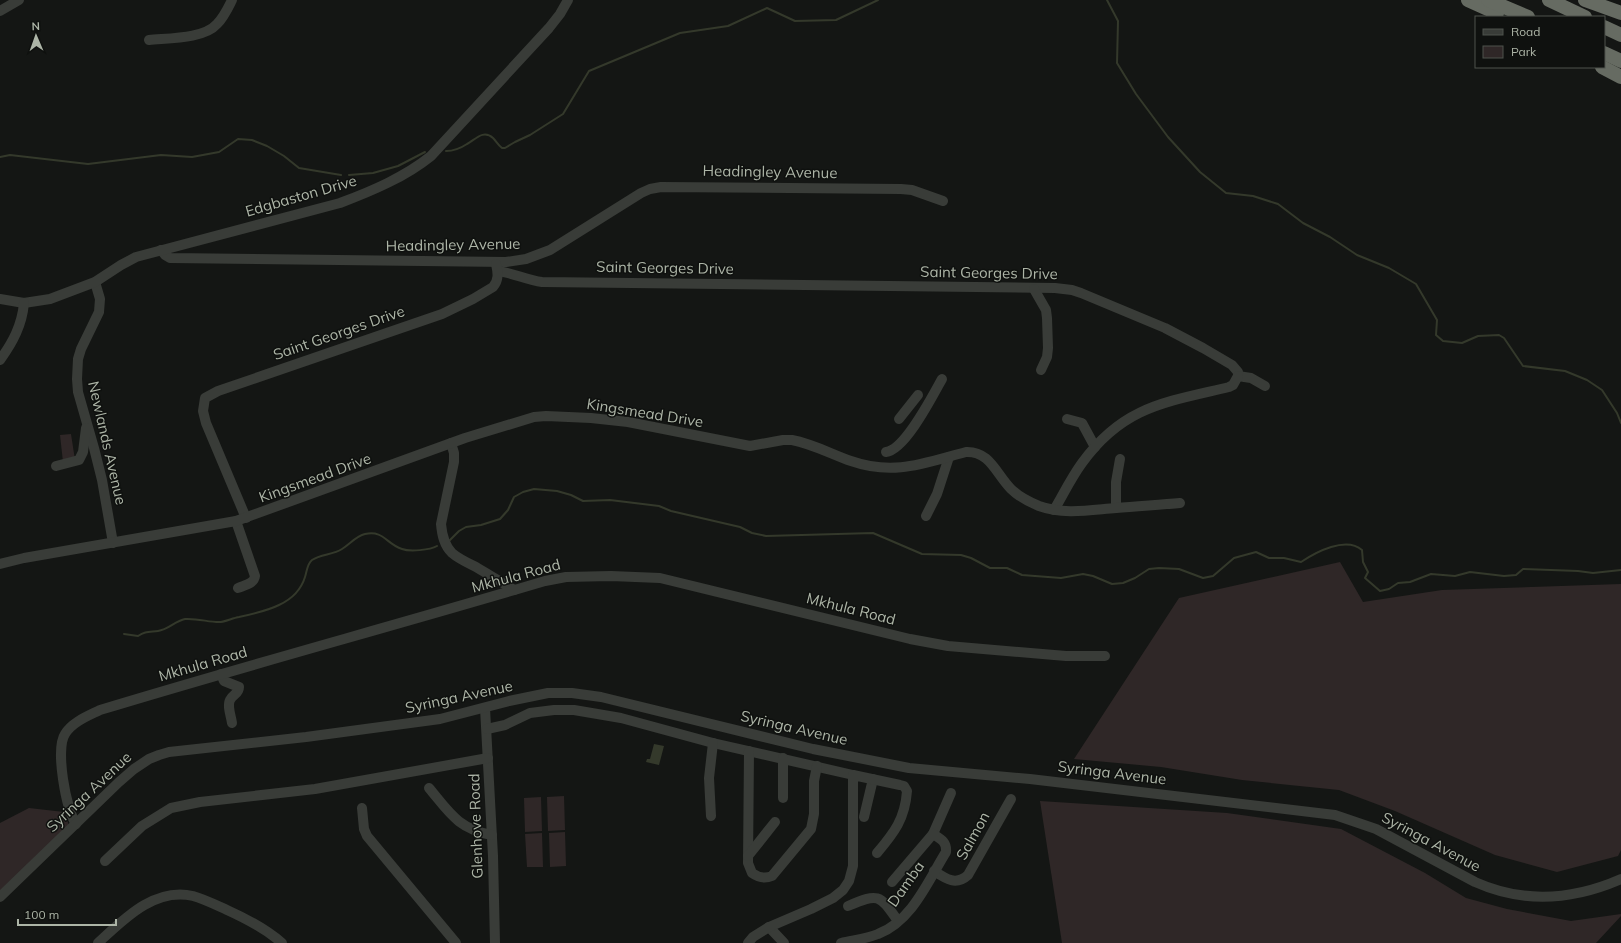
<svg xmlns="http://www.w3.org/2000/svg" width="1621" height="943" font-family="Mulish,sans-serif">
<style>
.green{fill:#2f2727}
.water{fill:#34392b}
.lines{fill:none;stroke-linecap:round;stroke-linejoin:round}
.stream{stroke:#34392b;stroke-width:2}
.minor{stroke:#393c38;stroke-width:10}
.highway{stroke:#666b62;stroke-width:14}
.labels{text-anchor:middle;stroke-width:3;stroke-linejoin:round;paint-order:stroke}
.street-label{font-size:15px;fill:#adb5a7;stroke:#0f110f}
</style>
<rect width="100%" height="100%" fill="#141614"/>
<g class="green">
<path d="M71,434L75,460L63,462L60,435Z"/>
<path d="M1340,562L1363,602L1442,590L1621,584V850L1618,856L1557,872L1495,855L1395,811L1339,790L1242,780L1161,767L1074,759L1179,598Z"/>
<path d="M564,796L565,830L548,831L547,797Z"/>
<path d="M541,797L542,831L525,832L524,798Z"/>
<path d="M1040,801L1227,813L1341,829L1425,873L1466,898L1507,909L1571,921L1621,914V916L1596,943H1062Z"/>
<path d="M29,808L64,812L70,828L0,896V823Z"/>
<path d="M565,832L566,866L550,867L549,833Z"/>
<path d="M542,833L543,867H527L525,834Z"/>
</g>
<path class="water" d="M654,744L664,746L659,765L646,762L647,759H650Z"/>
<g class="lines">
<g class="stream">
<path d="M1107,0L1118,21L1117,63L1136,94L1168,137L1200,172L1226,193L1253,196L1278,204L1303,223L1330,237L1357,255L1389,268L1416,284L1437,320L1436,335L1443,341L1462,343L1478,336L1499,335L1504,338L1523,366L1565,371L1587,380L1602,390L1617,413L1621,423"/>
<path d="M446,151C453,151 461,148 467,144C475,140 483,129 493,138C496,141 498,145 502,148H505L515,142L530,135L563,114L589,71L680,33L728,26L767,8L795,21L836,20L878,0"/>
<path d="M0,157L10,155L88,164L161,155L192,157L219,152L238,139L252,140L267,146L284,156L299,168L341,175"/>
<path d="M349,175L373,173L398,166L425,152"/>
<path d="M450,540L459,531L466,527L481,525L500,519L508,510L514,497L523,492L534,489L557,491L571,495L583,501L610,500L659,506L671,511L740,527L752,533L766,536L873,533L922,554L961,555L971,558L990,568H1007L1022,575L1061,578L1083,574L1093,576L1112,584L1123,583L1135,578L1149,569L1159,568L1179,569L1203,578L1213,576L1234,558L1256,552L1269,558H1284L1301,562C1316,552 1346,536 1362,550L1363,562L1368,572L1365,578L1380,591L1389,589L1398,583L1410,582L1431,574L1455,576L1470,572L1504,576L1516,575L1523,569L1578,571L1593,573L1621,570"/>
<path d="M124,634L138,636C145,631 149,632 158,631C168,630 175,621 185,619C198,618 211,623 221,622C227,621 233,618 239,617C253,614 267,611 279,605C292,599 301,590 305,577C307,571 307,564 312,560C321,554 333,555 342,549C350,544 356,536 365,534C384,530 386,544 402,549C410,552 430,550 437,546"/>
</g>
<g class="minor">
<path d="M0,11L19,0"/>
<path d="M149,40C168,38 204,39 217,24C224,17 228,8 232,0"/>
<path d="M161,250L165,255L170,258L506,262L526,259L550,250L641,193L650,189L661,187L901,189L912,190L943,201"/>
<path d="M498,271C513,273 527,280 542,282L1055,288L1072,290L1081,293L1165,328L1203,348L1232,365L1238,372V376"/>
<path d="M95,282L100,299L99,312L81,349L78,359L77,379L78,392L94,448L102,480L113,543"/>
<path d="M1034,289L1046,310L1047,318L1048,348L1047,357L1041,370"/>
<path d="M0,299L24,303L50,299L95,282L121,265L136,257L340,203C372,191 405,177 431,156L549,28L560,14L568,0"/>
<path d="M0,360C13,342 22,325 24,303"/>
<path d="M1238,376L1251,378L1265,386"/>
<path d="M899,419L918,395"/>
<path d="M1067,419L1082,423L1095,447"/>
<path d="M451,443L454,453V462L441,524C442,535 444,545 452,553C459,559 468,563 476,567C489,575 502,582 514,590"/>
<path d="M886,452C905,450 932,397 942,379"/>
<path d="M56,466L79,460L83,452L86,428"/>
<path d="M1116,508V482L1120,459"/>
<path d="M1054,510C1063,495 1071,478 1082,463C1123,406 1166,402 1229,387L1233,385L1238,376"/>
<path d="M926,516L937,494L949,457"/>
<path d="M246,518L206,423L203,411L205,398L218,391L442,314L473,299L493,287C499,280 498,273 496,264"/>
<path d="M236,521L255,576C254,584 245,585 238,588"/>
<path d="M0,564L24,558L236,521L465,438L534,417L546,416L591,418L628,422L750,446L783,440H792C813,444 831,454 851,461C894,476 924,463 966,452C990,451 996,474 1011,489C1019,497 1029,502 1039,506C1064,515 1090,510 1116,508C1137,506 1158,505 1180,503"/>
<path d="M221,674L224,681L239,687C239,694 233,694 230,700C227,706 231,716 232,723"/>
<path d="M485,708L493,856L495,943"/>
<path d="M487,729L505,725L530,713L554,710H574L621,718L713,743L853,775"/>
<path d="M749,751L748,863L752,873C759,878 765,879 772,876L811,829L814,814V781L817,766"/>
<path d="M783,758V798"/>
<path d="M429,788C449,812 458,829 492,835"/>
<path d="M362,808L364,829L367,836L456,943"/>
<path d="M711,816L709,778L713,743"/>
<path d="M864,817L873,779"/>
<path d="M76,824C66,809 55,749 65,734C72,722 88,716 100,710C248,665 397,625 545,581L566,577L611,576L660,578L910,639L948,646L1066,656H1105"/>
<path d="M933,834L951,793"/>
<path d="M748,856L775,822"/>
<path d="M105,861L142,826L171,808L200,802L315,789L488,758"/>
<path d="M934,871C946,879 956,886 968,875L1011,799"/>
<path d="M0,897L119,782L134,769L149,759L159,755L169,752L306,737L440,719L509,701L548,693H572L601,697L813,749L909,768L1030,779L1335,815L1376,829L1475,882C1524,904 1573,900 1621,879"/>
<path d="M848,906C879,893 879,894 898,921"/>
<path d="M769,927L784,943"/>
<path d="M98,943C123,920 154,887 193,896C204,899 216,905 227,910C247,919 266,929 282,943"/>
<path d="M748,943L753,937L769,927L811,909L833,898L843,890L849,881L853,866V775L900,785L904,786L907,791C905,819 894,833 877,853"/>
<path d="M841,943C853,940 866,939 878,934C912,921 928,881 946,852C947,842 941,839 933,834L892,882"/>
</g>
<g class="highway">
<path d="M1468,0L1497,13"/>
<path d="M1488,0L1528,17"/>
<path d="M1549,0L1585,17"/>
<path d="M1585,0L1621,13"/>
<path d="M1604,27L1621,35"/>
<path d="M1604,53L1621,61"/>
<path d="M1602,67L1621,77"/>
</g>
</g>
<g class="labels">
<g class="street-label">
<text transform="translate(770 172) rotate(1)" y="5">Headingley Avenue</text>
<text transform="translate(301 196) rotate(-16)" y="5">Edgbaston Drive</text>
<text transform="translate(453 245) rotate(-1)" y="5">Headingley Avenue</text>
<text transform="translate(665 268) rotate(1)" y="5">Saint Georges Drive</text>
<text transform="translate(989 273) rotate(1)" y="5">Saint Georges Drive</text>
<text transform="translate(339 333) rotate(-19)" y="5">Saint Georges Drive</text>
<text transform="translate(645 413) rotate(9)" y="5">Kingsmead Drive</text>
<text transform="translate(107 443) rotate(77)" y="5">Newlands Avenue</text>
<text transform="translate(315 478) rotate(-20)" y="5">Kingsmead Drive</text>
<text transform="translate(516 576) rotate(-15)" y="5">Mkhula Road</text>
<text transform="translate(851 609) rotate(14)" y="5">Mkhula Road</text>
<text transform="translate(203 664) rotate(-16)" y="5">Mkhula Road</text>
<text transform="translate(459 697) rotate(-12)" y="5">Syringa Avenue</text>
<text transform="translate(794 728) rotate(13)" y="5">Syringa Avenue</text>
<text transform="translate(1112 773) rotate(7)" y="5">Syringa Avenue</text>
<text transform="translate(89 792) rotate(-43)" y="5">Syringa Avenue</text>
<text transform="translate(476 826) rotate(-92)" y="5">Glenhove Road</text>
<text transform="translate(973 836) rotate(-61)" y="5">Salmon</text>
<text transform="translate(1431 842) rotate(28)" y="5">Syringa Avenue</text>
<text transform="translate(906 884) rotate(-55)" y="5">Damba</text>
</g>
</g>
<rect x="1475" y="16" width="130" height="52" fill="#0f110f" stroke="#4e534c"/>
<rect x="1483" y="29" width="20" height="6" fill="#393c38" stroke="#4e534c"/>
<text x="1511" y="36" font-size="12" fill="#adb5a7">Road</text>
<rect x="1483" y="46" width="20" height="12" fill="#2f2727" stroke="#4e534c"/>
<text x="1511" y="56" font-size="12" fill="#adb5a7">Park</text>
<g transform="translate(36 36) rotate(358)" stroke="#0f110f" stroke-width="3" paint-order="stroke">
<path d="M0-3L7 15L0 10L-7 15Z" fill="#adb5a7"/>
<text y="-6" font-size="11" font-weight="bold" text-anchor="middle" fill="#adb5a7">N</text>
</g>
<path d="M18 919v6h98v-6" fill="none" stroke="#adb5a7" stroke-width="2"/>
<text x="24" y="919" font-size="12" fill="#adb5a7" stroke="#0f110f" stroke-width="3" paint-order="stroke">100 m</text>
</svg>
